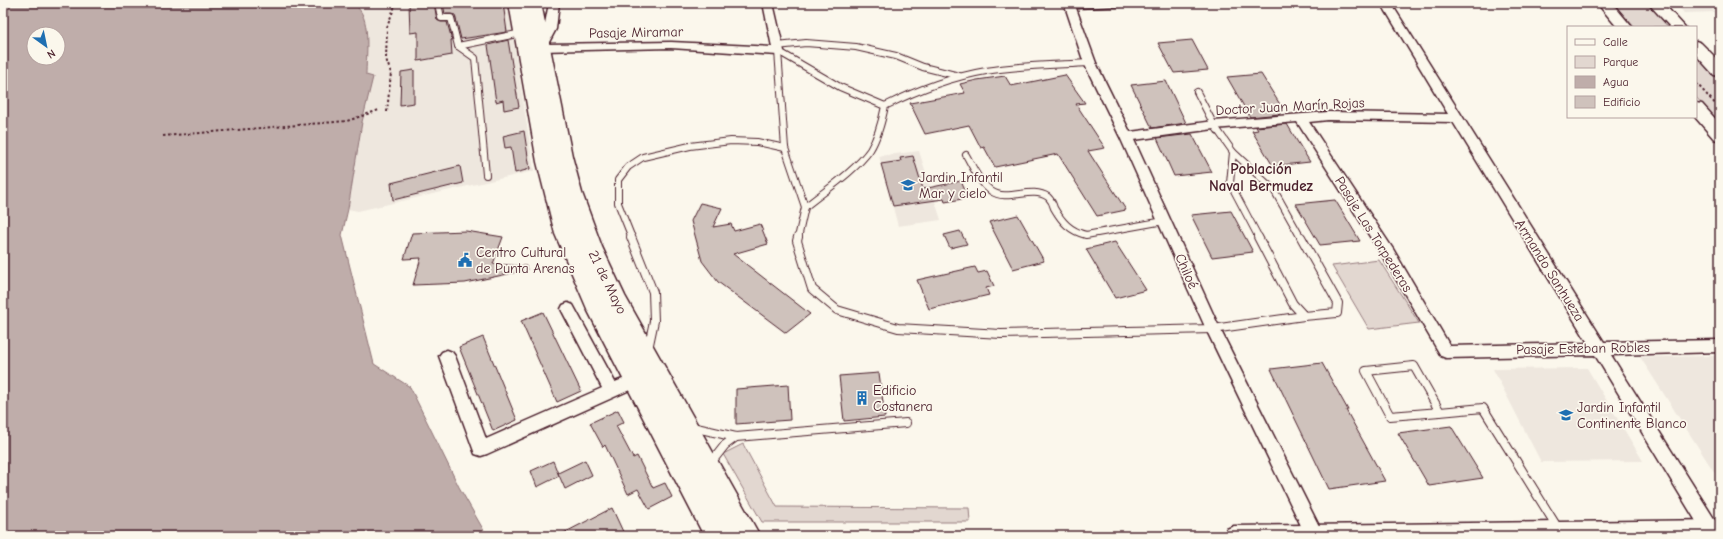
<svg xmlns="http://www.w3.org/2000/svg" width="1723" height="539" font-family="'Comic Neue',sans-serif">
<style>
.built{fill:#eee7de}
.green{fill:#e2d7d0;stroke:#967b7e}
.water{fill:#bfadaa;stroke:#907477;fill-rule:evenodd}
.building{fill:#cfc2bc;stroke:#4a1f2b}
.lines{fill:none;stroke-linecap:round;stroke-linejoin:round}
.service-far1-casing{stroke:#4a1f2b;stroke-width:8}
.service-casing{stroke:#4a1f2b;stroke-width:10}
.minor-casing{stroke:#4a1f2b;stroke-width:3}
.tertiary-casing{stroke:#4a1f2b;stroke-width:3}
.secondary-casing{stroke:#4a1f2b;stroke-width:3}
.primary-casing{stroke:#4a1f2b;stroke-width:3}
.path{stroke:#4a1f2b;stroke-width:2;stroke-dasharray:2.5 2.5;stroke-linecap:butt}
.service-far1{stroke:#fbf7ec;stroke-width:6}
.service{stroke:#fbf7ec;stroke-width:8}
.minor{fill:#fbf7ec;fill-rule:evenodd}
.tertiary{fill:#fbf7ec;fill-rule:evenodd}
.secondary{fill:#fbf7ec;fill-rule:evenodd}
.primary{fill:#fbf7ec;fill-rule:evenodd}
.labels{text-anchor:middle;stroke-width:3.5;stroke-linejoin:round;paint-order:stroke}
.street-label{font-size:14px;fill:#4a1f2b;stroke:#fbf7ec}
.poi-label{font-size:14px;fill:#4a1f2b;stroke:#fbf7ec;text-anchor:start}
.neighbourhood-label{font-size:15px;font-weight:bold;fill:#4a1f2b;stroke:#fbf7ec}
</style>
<rect width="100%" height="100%" fill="#fbf7ec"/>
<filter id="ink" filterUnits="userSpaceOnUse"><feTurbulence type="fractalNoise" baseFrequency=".025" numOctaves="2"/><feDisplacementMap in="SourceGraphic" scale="8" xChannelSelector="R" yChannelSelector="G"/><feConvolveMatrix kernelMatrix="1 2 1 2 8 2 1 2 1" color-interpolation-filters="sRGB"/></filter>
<g filter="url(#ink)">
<g class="built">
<path d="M358,3H508L534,171L358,211L348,209L362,122L373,77L366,75V27L358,8Z"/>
<path d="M1675,3H1706L1715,12L1684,13Z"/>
<path d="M919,151L941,220L898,226L879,156Z"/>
<path d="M1720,356V481L1640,357Z"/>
<path d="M1587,368L1643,461L1541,462L1493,369Z"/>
</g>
<g class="green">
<path d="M1613,3H1649L1672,27H1634Z"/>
<path d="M1696,51L1720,76V125L1696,97Z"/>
<path d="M1379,260L1419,323L1369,329L1332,266Z"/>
<path d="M743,444L777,507L969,508L970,522H762L723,454Z"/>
</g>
<path class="water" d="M3,3H358V8C371,21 366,57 366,75L373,77L362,122L348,209L342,235L374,364L410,387L459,487L487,536H3ZM34,34H58V58H34Z"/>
<g class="building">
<path d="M409,3H434L437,20L441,22H447L452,40H451L452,55L418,61V32L410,33Z"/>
<path d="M443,3H503L507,32L461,39L455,15L451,14H445Z"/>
<path d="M508,40L519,107L504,110L503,100L496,102L488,45Z"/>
<path d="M1192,40L1208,70L1174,73L1158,43Z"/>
<path d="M414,70V103L400,105L401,72Z"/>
<path d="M1261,74L1281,106H1275L1280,114L1250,117L1227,77Z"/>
<path d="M1065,75L1085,103L1076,104L1105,148L1088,151L1126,210L1097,216L1058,154L995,167L984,147L981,148L969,125L925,134L910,103L965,93L960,84L977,80L1005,76L1011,86Z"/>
<path d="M1166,81L1186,123L1152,128L1131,85Z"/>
<path d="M1287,124L1297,141L1310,162L1273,166L1252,131L1258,130L1256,127Z"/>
<path d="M524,131L530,169L515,173L511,147L505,148L503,136Z"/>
<path d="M1192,134L1212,172L1174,176L1157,138Z"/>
<path d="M913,156L923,189L961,181L968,198L945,202L944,199L893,206L881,164L901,161L900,158Z"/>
<path d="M460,166L463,183L393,200L391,183Z"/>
<path d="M1335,200L1345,216L1360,241L1320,245L1296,204Z"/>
<path d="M700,203L722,208L713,227L731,224L734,231L760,224L768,244L733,254L810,314L786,333L718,282L702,261L691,221Z"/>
<path d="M1231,211L1253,252L1212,257L1191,215Z"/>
<path d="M1018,215L1044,261L1013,269L989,222Z"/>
<path d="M466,231L503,237L493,264L526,266L527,270L465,283L413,285L421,258L404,259L412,233Z"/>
<path d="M960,231L967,244L950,248L944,235Z"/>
<path d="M1115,242L1146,290L1115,298L1086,249Z"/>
<path d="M975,267L978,273L987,271L994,286L986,288L989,295L929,309L917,280Z"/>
<path d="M543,312L581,391L557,402L521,321Z"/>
<path d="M483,337L517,420L493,431L459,347Z"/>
<path d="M1322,363L1348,410H1346L1385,481L1329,489L1271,369Z"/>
<path d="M879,373L885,417L844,421L839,376Z"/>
<path d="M788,385L790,420L736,424V389Z"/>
<path d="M618,410L624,422L616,426L633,458L637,456L653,488L665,483L672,497L649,509L638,489L628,494L605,445L603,447L590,423Z"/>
<path d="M1451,426L1483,478L1429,486L1398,433Z"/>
<path d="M585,460L592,475L565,489L558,473Z"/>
<path d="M553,461L559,476L537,487L531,471Z"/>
<path d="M612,508L625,536H558Z"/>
</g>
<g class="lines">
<defs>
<g id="service-far1">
<path d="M438,3L441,18H451L458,46L475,58L486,175"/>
<path d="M458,46L522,33"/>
<path d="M777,46L806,43L856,47L896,56L923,67L959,76"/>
<path d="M778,51L785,148L805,207L798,238"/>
<path d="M778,51L840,87L885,106"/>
<path d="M1197,92L1214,125L1233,152"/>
<path d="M966,155C973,167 979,182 991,191C1008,203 1031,185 1048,197C1051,200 1053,204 1054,208C1062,222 1070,231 1086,235L1164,221"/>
<path d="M805,207C826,190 855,171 870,150C878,137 882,121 885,106C917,90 951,77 986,71C1020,65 1055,65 1090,63"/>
<path d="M632,238L618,203V180L628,167L643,157L690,146L731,141L757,142L785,148"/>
<path d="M1259,238L1230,183L1233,152L1274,190L1301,238"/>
</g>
<g id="service">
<path d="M631,237L653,292L654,321L648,349"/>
<path d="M798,237L797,241L812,289L837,310L898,328L1001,334L1213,329L1304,316"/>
<path d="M1258,237L1293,304L1304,316L1337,313L1338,303L1301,237"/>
<path d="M1414,366L1440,412L1390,416L1366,371Z"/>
<path d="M1440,412L1483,408L1559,530"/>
<path d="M692,427L736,437L906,423"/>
<path d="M710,464L725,445L736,437"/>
</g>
<g id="minor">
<path d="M549,3H559L556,29L548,44L671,42L772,47L763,3H773L784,51L782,53L778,55L671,48L541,51L537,50L535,48L544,29Z"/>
<path d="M1064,3H1125L1120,6L1076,8L1096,63L1130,132L1214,121L1328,112L1448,114L1381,3H1391L1604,342L1720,340V352L1611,355L1720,528V536H1705L1595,355L1446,358L1441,356L1383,257L1297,122L1214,129L1134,140L1220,329L1324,536H1306L1206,329L1120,137L1084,63ZM1328,120L1453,122L1588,343L1450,346L1393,249L1309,122Z"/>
<path d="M568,303L573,305L615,382L636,374L641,375L644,380L641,385L487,454L481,456L475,454L439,356L442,352L447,350L452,352L455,356L486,439L602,388L561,309L563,305Z"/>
</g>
<path id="tertiary" d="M1720,520V536H1224L1227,529L1234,526Z"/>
<g id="secondary">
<path d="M1597,3H1612L1632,27H1617Z"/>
<path d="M1648,3H1663L1685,27H1670Z"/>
<path d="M1696,41L1701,43L1720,62V76L1714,75L1696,55Z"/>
<path d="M1696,103L1702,104L1720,124V141L1714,139L1695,117H1696Z"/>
</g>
<path id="primary" d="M509,3H541L572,156L582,193L602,247L625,296L760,536H704L588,311L555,234L537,162Z"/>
</defs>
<use href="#service-far1" class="service-far1-casing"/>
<use href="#service" class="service-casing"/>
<use href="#minor" class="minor-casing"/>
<use href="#tertiary" class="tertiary-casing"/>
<use href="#secondary" class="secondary-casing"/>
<use href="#primary" class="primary-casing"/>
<g class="path">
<path d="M1696,83L1720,109"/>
<path d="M387,112L391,73L386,59L387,27L396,3"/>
<path d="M163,136L347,121L379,110"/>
</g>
<use href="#service-far1" class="service-far1"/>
<use href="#service" class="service"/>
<use href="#minor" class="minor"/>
<use href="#tertiary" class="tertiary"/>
<use href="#secondary" class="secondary"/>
<use href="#primary" class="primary"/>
</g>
</g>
<defs>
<symbol id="school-bare" viewBox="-9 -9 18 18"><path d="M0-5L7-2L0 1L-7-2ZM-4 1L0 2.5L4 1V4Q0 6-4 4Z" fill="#1f6fb2" stroke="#fbf7ec" stroke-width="2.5" paint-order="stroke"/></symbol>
<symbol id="civic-bare" viewBox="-9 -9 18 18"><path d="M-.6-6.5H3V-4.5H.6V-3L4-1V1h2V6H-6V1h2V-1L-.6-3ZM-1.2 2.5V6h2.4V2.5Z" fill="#1f6fb2" stroke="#fbf7ec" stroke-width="2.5" paint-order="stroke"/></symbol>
<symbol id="building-bare" viewBox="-9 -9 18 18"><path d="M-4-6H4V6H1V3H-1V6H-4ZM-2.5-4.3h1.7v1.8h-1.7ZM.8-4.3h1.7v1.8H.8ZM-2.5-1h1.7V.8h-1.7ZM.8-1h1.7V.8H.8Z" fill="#1f6fb2" stroke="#fbf7ec" stroke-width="2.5" paint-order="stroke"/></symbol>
</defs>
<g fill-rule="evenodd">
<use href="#school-bare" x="898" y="175" width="20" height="20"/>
<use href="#civic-bare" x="455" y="250" width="20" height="20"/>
<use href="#building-bare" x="852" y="388" width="20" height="20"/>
<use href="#school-bare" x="1556" y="405" width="20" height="20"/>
</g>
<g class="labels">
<g class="street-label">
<text transform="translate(636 32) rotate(-1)" y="5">Pasaje Miramar</text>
<text transform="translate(1290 106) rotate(-3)" y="5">Doctor Juan Marín Rojas</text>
<text transform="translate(1374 234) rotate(58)" y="5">Pasaje Las Torpederas</text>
<text transform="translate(1550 270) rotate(58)" y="5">Armando Sanhueza</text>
<text transform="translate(1187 271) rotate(66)" y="5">Chiloé</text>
<text transform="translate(608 282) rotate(64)" y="5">21 de Mayo</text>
<text transform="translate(1583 348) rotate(-1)" y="5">Pasaje Esteban Robles</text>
</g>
<g class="poi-label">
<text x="919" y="182">Jardin Infantil<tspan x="919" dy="16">Mar y cielo</tspan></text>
<text x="476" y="257">Centro Cultural<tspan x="476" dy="16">de Punta Arenas</tspan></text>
<text x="873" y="395">Edificio<tspan x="873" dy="16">Costanera</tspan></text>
<text x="1577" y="412">Jardin Infantil<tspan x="1577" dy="16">Continente Blanco</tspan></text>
</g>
<g class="neighbourhood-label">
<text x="1261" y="174">Población<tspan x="1261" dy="17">Naval Bermudez</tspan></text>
</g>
</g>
<rect width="1723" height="539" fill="none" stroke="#fbf7ec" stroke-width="16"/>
<rect x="8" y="8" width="1707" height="523" fill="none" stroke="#4a1f2b" stroke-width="1.5" filter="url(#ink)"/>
<rect x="1567" y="26" width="130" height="92" fill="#fbf7ec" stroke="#b4a19f"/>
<rect x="1575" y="39" width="20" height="6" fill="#fbf7ec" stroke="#b4a19f"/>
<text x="1603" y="46" font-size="12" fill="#4a1f2b">Calle</text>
<rect x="1575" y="56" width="20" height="12" fill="#e2d7d0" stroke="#b4a19f"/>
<text x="1603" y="66" font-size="12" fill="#4a1f2b">Parque</text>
<rect x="1575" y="76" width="20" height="12" fill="#bfadaa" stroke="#b4a19f"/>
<text x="1603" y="86" font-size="12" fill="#4a1f2b">Agua</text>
<rect x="1575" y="96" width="20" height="12" fill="#cfc2bc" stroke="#b4a19f"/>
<text x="1603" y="106" font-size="12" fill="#4a1f2b">Edificio</text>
<g transform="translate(46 46) rotate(147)"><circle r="19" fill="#fbf7ec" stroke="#b4a19f"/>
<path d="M0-3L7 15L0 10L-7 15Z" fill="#1f6fb2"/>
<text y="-6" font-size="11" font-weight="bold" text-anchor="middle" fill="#4a1f2b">N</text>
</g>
</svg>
